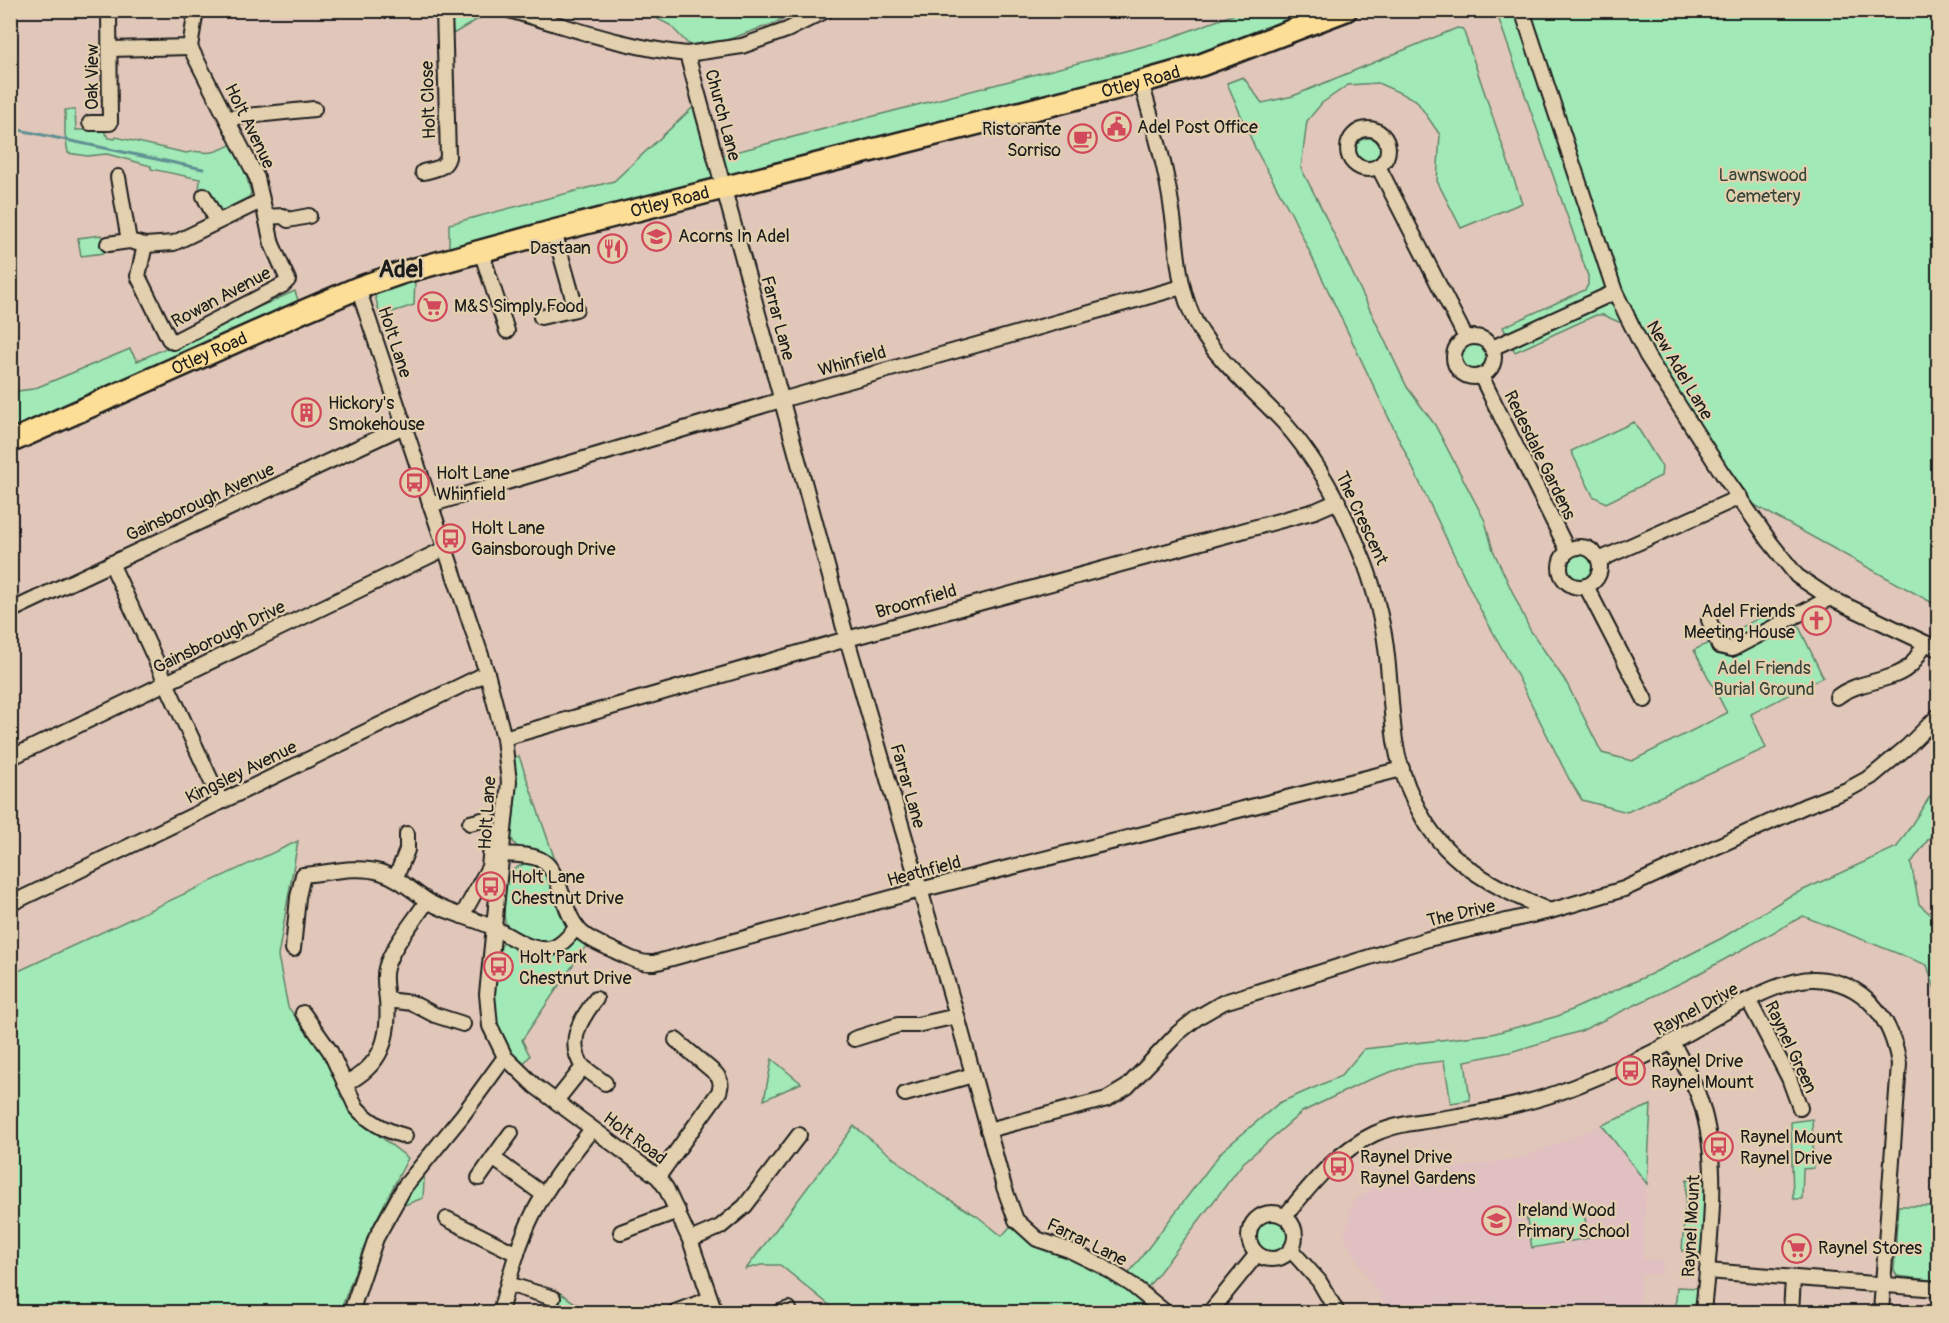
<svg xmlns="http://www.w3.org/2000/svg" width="1949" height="1323" font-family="Pangolin,sans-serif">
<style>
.built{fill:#e1c0c1}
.green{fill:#a1e9b6;stroke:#5e8269;stroke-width:1.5}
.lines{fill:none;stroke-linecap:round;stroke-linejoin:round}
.stream{stroke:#5f9093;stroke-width:3}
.minor-casing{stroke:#1c1c1c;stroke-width:18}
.highway-casing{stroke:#1c1c1c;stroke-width:26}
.minor{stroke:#e2d0ae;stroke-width:14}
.highway{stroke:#fdde96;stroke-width:21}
.labels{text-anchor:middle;stroke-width:4.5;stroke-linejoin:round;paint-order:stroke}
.street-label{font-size:18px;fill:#1c1c1c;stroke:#e2d0ae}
.poi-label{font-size:18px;fill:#1c1c1c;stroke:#e2d0ae;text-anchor:start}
.park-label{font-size:18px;fill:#37453b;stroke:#e2d0ae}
.district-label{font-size:24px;font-weight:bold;fill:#1c1c1c;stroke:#e2d0ae}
</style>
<rect width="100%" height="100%" fill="#e1c7b9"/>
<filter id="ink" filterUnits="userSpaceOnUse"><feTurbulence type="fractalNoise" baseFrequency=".0167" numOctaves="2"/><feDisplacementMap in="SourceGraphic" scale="12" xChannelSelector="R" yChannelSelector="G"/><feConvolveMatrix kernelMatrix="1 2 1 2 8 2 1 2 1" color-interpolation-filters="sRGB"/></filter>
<g filter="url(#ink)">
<path class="built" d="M1651,1105L1643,1258L1663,1260L1662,1275L1642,1274L1639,1312H1389L1344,1238L1352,1202L1381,1183L1416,1174L1524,1157Z"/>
<g class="green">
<path d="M647,10L677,11L682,13L687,10L796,11L775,23L727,40L689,45L670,25L646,13Z"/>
<path d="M486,11L490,12L453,34L451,11Z"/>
<path d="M1243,11H1346L1201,64L449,260V224L614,181L700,101L716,157L1156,43Z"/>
<path d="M1496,11H1938V606L1740,497L1633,328L1603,315H1596L1515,352L1503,327L1585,290L1588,285V276Z"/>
<path d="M1457,28L1463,29L1522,203L1461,228L1437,181L1440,135L1416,100L1378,83L1348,85L1322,103L1307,121L1301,168L1318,201L1407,387L1435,425L1485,521L1493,550L1530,630L1566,682L1602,753L1632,761L1727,713L1694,650L1788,604L1823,677L1751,714L1766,748L1627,812L1582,800L1569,779L1518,677L1479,607L1292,215L1256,150L1227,83L1243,77L1262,103L1293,96Z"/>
<path d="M65,110H75L76,130H103L109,138L115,139L116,137L186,153C199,149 202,154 212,152C219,151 226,147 232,144L244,167L251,193L249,197L212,216L199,191L200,179L151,169V166L107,154L87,156L68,153L65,134Z"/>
<circle cx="1368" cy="150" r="12"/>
<path d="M101,235L104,253L81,256L78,238Z"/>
<path d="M415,280L414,305L380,316L375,295L380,289Z"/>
<path d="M295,291L299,303L11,429L10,392L33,389L130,349L137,361Z"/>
<circle cx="1474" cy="356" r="14"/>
<path d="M1634,422L1662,467L1661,476L1606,503L1593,496L1571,451Z"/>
<circle cx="1580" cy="568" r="14"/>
<path d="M519,756L557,866L518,849L511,838C515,810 517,785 514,757Z"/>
<path d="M1938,784V826L1911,863L1919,904L1938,921V998L1927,965L1803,916L1689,979L1581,1031L1510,1052L1465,1061L1470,1100L1451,1103L1444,1061L1410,1065L1366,1081L1302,1112L1243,1163L1148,1287L1129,1273L1222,1151L1279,1103L1341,1076L1364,1049L1492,1034L1558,1016L1649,975L1722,938L1788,897L1897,847Z"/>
<path d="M298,841L278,956L288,1007L322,1051L354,1116L408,1158L369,1234L340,1312H11L10,975Z"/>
<path d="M526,863H537L546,870L567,923L564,936C559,938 552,943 547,944C536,945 511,934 506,924C502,916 505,881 510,873C514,868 520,866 526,863Z"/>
<path d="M576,938L586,946L522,1040L530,1056L522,1065C517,1059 511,1053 507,1047C488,1017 496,979 501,946L504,943H508L553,954L565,949Z"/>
<path d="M772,1059L801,1083L764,1100Z"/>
<path d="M1651,1105L1647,1184L1602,1125Z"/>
<path d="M1812,1119L1814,1168L1803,1169L1802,1199H1793L1791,1122Z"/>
<path d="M854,1126L932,1189L977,1216L1002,1236L1016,1220L1069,1250L1165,1312H838L780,1265H761L746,1269Z"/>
<path d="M425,1164L423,1198L399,1207Z"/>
<path d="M1687,1179L1707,1180L1702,1253L1682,1251Z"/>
<path d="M1582,1204L1589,1238L1532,1248L1526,1215Z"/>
<path d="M1898,1206H1932L1938,1210V1281L1897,1276L1894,1270Z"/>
<circle cx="1271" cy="1236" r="16"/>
<path d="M1677,1287L1698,1288L1696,1312H1675Z"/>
<path d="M560,1293L589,1312L559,1310Z"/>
</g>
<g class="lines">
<path class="stream" d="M10,128L203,169"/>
<defs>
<g id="minor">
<path d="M196,10L190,47L257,178L266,217L283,216L288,220L309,216"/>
<path d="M509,10C569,27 626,48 687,54L847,639L957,1016L1004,1187L1016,1220L1037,1239L1069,1250L1102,1266L1132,1285L1165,1312"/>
<path d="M1522,10L1615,292L1647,356L1722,473L1770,542L1797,576L1830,598L1938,649"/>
<path d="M110,49L190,47"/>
<path d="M687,54L742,46L787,30L827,10"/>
<path d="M1141,82C1153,124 1166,166 1172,210C1178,249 1177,287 1196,323C1218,363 1256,392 1286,425C1321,465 1344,510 1363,559C1373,583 1379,609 1384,634C1390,669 1390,705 1395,741C1399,767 1410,795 1423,818C1450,866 1502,891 1550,911"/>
<path d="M227,118L314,109"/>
<path d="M90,123H110L109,10"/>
<circle cx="1368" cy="149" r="20"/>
<path d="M1378,166L1466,338"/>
<path d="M423,172C434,169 445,169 448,157L444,10"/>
<path d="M118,177L129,241"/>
<path d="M204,196L217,221"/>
<path d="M108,244L129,241L145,245L174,243L261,201"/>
<path d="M145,245L138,276L169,339L173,342L283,285L288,280L272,244L266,217"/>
<path d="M481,251L507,331"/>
<path d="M358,288L487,673L504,738L509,782L487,994L490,1026L505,1057L535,1086L658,1177L666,1188L690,1240L715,1312"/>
<path d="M541,317L576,309L554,231"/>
<circle cx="1474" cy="357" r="20"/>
<path d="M1492,348L1615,292"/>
<path d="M1481,376L1568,551"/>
<path d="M430,505L781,400L1182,287"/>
<circle cx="1580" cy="567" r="20"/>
<path d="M1599,560L1740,497"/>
<path d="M111,563L221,802"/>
<path d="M1586,586L1645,700"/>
<path d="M10,611L404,426"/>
<path d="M1709,620L1719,646L1732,649L1830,598"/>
<path d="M1837,697C1860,679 1894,683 1912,664C1917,658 1921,650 1925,643"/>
<path d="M504,738L847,639L1315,511L1338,501"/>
<path d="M10,758L444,549"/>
<path d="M502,854C515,855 533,854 543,861C563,875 562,915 582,933C591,941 605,946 615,951C628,957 639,964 654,963L920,890L1402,769"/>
<path d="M396,877L407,850V834"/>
<path d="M10,904L487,673"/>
<path d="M462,916L489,867L492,837L489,820L486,819L470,823"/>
<path d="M293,949L298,897L303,875C328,873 356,865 380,872C400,878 413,892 431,903C450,914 474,918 494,928C511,936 528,951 548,949C560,948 569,936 577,927"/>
<path d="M387,1000L412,1003L435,1015L463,1024"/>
<path d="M1749,1001L1789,1078L1800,1108"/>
<path d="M303,1013L330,1051L356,1107C369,1122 386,1131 405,1136"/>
<path d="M854,1039L898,1025H917L957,1016"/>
<path d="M1672,1042C1682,1061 1693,1080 1700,1100C1722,1164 1709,1246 1703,1312"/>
<path d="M583,1067L605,1083"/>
<path d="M345,1084C382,1065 390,1039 387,1000C386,989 383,978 386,968C392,946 415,920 427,901"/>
<path d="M905,1094L973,1075"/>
<path d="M556,1101L583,1067C566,1042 580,1020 596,999"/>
<path d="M988,1130L1107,1099L1127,1087L1178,1033L1198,1017L1224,1002L1428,939L1550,911L1624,889L1805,806L1847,790L1871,777L1907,747L1938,716"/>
<path d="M511,1133L493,1158L544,1195"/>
<path d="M658,1177L719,1092C722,1084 721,1079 715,1073L676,1040"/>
<path d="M479,1178L493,1158"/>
<circle cx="1272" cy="1236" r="23"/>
<path d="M1285,1216C1311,1185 1336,1152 1374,1134C1400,1122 1430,1121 1458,1116C1498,1110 1539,1101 1576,1086C1603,1075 1630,1064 1655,1051C1695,1031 1774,977 1815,979C1865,981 1892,1019 1899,1064L1881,1312"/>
<path d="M447,1219L517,1254"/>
<path d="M621,1232L678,1211"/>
<path d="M690,1240L720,1227L745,1206L799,1135"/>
<path d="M1291,1250L1319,1281L1337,1312"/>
<path d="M1707,1271L1938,1289"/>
<path d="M508,1284L553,1298"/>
<path d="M351,1312L376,1238L405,1186L462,1116L505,1057"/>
<path d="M500,1312C509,1279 518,1243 534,1212C550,1182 572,1155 592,1129"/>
<path d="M675,1312L710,1299"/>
<path d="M780,1312L789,1309"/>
<path d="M1210,1312L1257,1254"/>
<path d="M1791,1312L1793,1279"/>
</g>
<g id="highway">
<path id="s1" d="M10,442L304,311L358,288L401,273L554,231L1141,82L1201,65L1346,10"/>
</g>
</defs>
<use href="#minor" class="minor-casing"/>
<use href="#highway" class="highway-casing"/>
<use href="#minor" class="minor"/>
<use href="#highway" class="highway"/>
</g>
</g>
<defs>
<symbol id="civic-ring" viewBox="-11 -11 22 22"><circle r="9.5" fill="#e2d0ae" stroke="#d1495b" stroke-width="1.5"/><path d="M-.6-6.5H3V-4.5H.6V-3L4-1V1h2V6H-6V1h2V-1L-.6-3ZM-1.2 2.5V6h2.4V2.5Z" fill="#d1495b"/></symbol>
<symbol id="cafe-ring" viewBox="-11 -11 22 22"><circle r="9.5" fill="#e2d0ae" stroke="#d1495b" stroke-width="1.5"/><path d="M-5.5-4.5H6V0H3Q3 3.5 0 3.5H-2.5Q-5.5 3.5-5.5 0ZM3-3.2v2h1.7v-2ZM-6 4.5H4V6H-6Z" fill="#d1495b"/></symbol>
<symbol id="school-ring" viewBox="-11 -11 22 22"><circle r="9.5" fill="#e2d0ae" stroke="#d1495b" stroke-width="1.5"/><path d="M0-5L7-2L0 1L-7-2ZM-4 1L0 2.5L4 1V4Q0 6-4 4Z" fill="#d1495b"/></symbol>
<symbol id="restaurant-ring" viewBox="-11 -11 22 22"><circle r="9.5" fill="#e2d0ae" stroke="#d1495b" stroke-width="1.5"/><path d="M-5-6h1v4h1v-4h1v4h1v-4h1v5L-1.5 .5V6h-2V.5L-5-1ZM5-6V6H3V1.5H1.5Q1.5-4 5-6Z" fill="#d1495b"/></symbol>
<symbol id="supermarket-ring" viewBox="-11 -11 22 22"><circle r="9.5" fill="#e2d0ae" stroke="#d1495b" stroke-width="1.5"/><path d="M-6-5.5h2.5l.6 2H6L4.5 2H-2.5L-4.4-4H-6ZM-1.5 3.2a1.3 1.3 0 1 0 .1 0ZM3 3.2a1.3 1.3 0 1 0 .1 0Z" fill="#d1495b"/></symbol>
<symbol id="building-ring" viewBox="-11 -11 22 22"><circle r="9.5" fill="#e2d0ae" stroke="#d1495b" stroke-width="1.5"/><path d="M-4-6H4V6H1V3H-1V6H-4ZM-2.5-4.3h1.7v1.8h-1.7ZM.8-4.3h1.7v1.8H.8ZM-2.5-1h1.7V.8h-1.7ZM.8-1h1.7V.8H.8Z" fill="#d1495b"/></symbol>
<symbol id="bus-ring" viewBox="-11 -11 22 22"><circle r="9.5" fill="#e2d0ae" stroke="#d1495b" stroke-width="1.5"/><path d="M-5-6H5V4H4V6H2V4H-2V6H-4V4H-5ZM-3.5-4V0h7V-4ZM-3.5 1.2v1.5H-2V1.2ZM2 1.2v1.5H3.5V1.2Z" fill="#d1495b"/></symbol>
<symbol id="church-ring" viewBox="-11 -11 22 22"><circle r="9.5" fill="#e2d0ae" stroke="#d1495b" stroke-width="1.5"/><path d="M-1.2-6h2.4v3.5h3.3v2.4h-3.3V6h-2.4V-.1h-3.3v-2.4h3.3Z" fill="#d1495b"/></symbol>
</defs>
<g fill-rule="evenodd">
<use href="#civic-ring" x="1100" y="110" width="33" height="33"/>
<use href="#cafe-ring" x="1066" y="122" width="33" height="33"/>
<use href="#school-ring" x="640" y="220" width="33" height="33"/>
<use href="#restaurant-ring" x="596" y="232" width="33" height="33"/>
<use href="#supermarket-ring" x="416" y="290" width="33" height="33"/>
<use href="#building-ring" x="290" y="396" width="33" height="33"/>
<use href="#bus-ring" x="398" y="466" width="33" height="33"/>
<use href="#bus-ring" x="434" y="522" width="33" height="33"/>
<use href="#church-ring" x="1800" y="604" width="33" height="33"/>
<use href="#bus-ring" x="474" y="870" width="33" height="33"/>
<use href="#bus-ring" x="482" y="950" width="33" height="33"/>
<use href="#bus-ring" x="1614" y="1054" width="33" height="33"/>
<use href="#bus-ring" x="1702" y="1130" width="33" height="33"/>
<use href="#bus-ring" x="1322" y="1150" width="33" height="33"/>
<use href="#school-ring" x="1480" y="1204" width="33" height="33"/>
<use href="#supermarket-ring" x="1780" y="1232" width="33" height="33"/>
</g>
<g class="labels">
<g class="street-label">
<text transform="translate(92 77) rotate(-90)" y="6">Oak View</text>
<text dy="6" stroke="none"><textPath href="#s1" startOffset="1190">Otley Road</textPath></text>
<text transform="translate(428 100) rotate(-92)" y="6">Holt Close</text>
<text transform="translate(723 115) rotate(75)" y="6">Church Lane</text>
<text transform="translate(250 126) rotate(64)" y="6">Holt Avenue</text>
<text dy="6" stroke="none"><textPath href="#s1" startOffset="704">Otley Road</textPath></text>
<text transform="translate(221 297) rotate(-28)" y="6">Rowan Avenue</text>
<text transform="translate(778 318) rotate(75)" y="6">Farrar Lane</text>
<text transform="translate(395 342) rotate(72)" y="6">Holt Lane</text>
<text dy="6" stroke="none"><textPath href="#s1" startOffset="218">Otley Road</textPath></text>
<text transform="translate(852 361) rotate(-16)" y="6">Whinfield</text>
<text transform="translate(1680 370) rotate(59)" y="6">New Adel Lane</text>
<text transform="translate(1540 455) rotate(64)" y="6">Redesdale Gardens</text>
<text transform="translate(200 502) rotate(-25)" y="6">Gainsborough Avenue</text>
<text transform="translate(1362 518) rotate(65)" y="6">The Crescent</text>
<text transform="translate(916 601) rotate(-16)" y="6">Broomfield</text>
<text transform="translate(219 637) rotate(-26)" y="6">Gainsborough Drive</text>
<text transform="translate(241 772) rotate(-26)" y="6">Kingsley Avenue</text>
<text transform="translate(908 786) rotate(74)" y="6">Farrar Lane</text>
<text transform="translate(487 813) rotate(-86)" y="6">Holt Lane</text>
<text transform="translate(924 871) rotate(-15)" y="6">Heathfield</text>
<text transform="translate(1461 913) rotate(-13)" y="6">The Drive</text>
<text transform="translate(1696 1009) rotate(-28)" y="6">Raynel Drive</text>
<text transform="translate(1791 1047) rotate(65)" y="6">Raynel Green</text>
<text transform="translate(635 1138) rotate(37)" y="6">Holt Road</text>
<text transform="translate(1691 1226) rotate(-87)" y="6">Raynel Mount</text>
<text transform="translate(1087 1242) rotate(26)" y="6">Farrar Lane</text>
</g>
<g class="poi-label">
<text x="1137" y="133">Adel Post Office</text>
<text x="1061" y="135" text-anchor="end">Ristorante<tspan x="1061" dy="21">Sorriso</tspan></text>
<text x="678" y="242">Acorns In Adel</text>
<text x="591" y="254" text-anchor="end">Dastaan</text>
<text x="454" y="312">M&amp;S Simply Food</text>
<text x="328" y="409">Hickory's<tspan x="328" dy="21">Smokehouse</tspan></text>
<text x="436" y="479">Holt Lane<tspan x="436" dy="21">Whinfield</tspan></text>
<text x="471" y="534">Holt Lane<tspan x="471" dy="21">Gainsborough Drive</tspan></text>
<text x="1795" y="617" text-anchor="end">Adel Friends<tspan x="1795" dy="21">Meeting House</tspan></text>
<text x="511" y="883">Holt Lane<tspan x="511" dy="21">Chestnut Drive</tspan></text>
<text x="519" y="963">Holt Park<tspan x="519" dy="21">Chestnut Drive</tspan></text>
<text x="1651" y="1067">Raynel Drive<tspan x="1651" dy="21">Raynel Mount</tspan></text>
<text x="1740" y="1143">Raynel Mount<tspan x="1740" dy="21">Raynel Drive</tspan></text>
<text x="1360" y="1163">Raynel Drive<tspan x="1360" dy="21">Raynel Gardens</tspan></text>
<text x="1517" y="1216">Ireland Wood<tspan x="1517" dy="21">Primary School</tspan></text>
<text x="1818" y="1254">Raynel Stores</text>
</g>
<g class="park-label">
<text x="1763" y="181">Lawnswood<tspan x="1763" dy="21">Cemetery</tspan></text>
<text x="1764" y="674">Adel Friends<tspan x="1764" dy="21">Burial Ground</tspan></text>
</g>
<g class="district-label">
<text x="401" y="277">Adel</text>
</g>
</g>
<rect width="1949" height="1323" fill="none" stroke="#e2d0ae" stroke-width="36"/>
<rect x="18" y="18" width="1913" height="1287" fill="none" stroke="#1c1c1c" stroke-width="2" filter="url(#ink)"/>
</svg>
